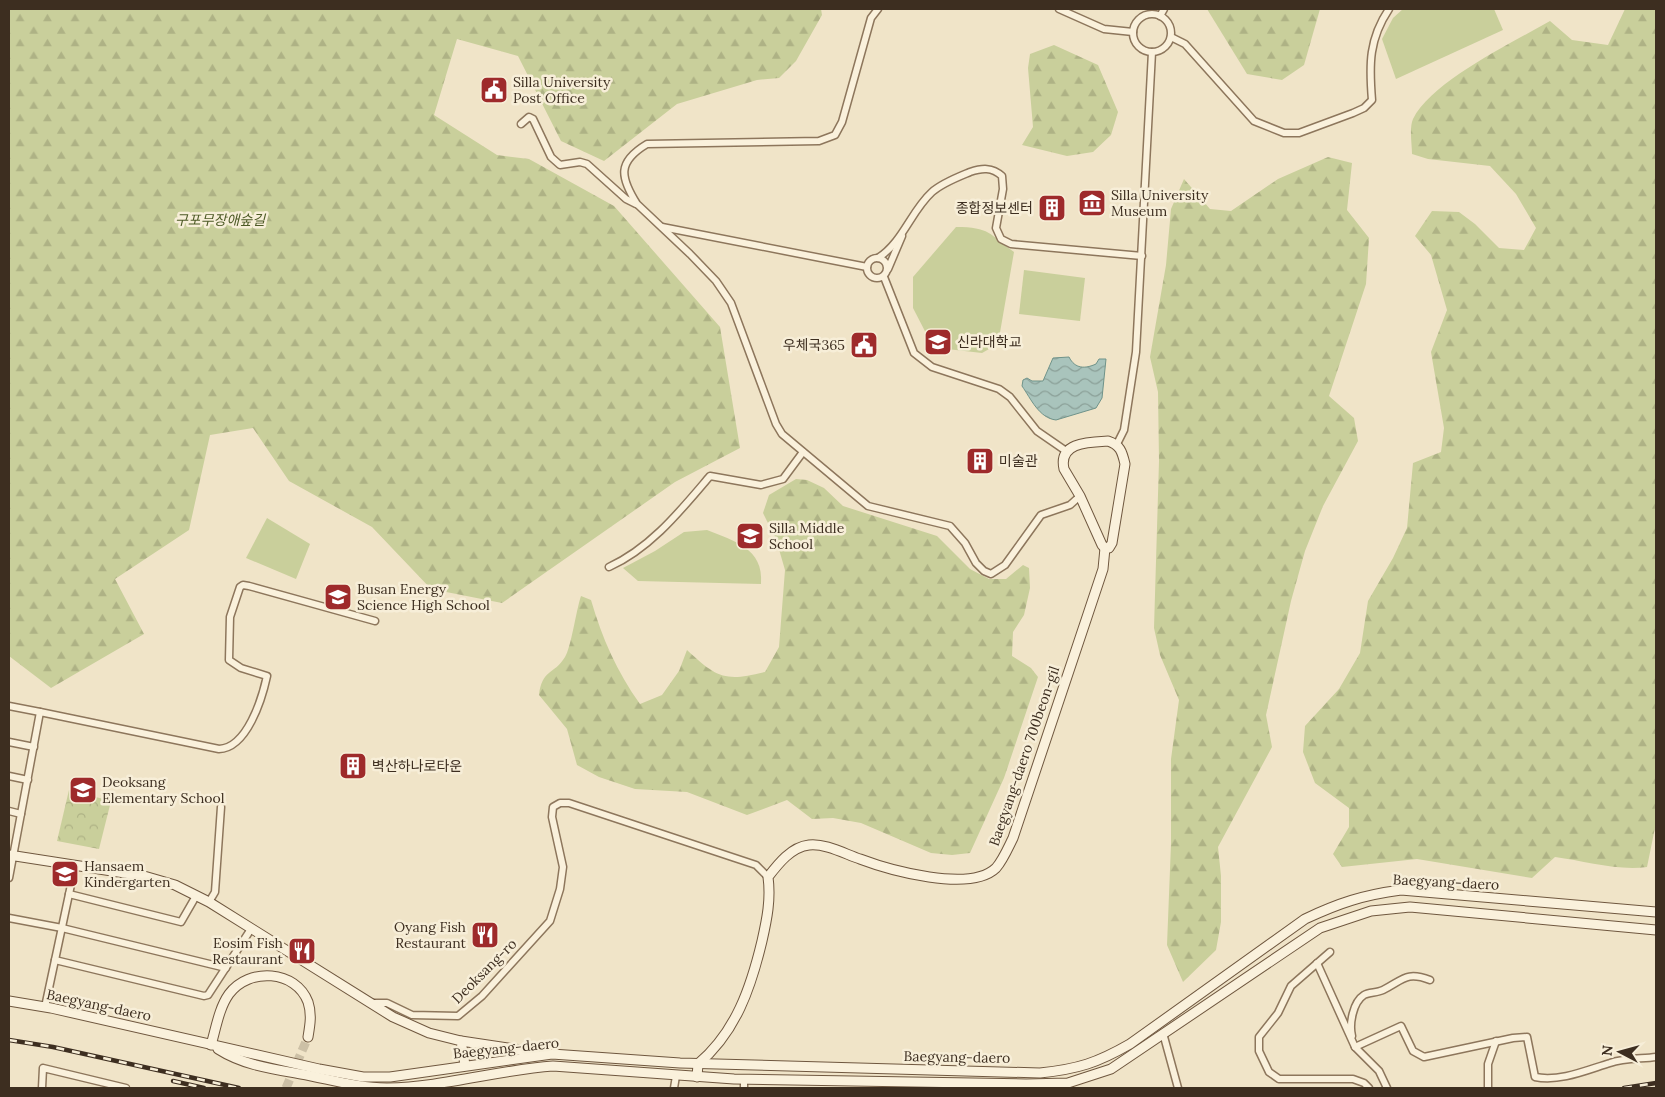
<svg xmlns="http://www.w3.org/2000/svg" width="1665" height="1097" font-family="Lora,'Noto Sans KR',serif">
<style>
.forest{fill:url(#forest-firs)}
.park{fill:url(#park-crowns)}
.pitch{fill:#c9cf9b}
.water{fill:url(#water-waves);stroke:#6f938a}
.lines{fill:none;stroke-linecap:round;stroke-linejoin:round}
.secondary-tunnel{stroke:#ccc0a6;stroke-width:9;stroke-dasharray:9 4.5;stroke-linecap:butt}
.street-casing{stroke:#8d765c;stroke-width:9}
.secondary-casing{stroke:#6f573f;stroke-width:11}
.street{stroke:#faf1dc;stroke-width:6}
.secondary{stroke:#faf1dc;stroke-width:9}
.rail-casing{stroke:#3d2e20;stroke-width:4.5}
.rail{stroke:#f7eed8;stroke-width:2.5;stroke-dasharray:8;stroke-linecap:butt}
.labels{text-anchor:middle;stroke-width:5;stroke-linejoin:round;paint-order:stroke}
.poi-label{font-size:14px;fill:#3d2e20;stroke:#f7eed8;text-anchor:start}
.park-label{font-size:14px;font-style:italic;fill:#4d5a26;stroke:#f7eed8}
.street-label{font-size:14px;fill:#3d2e20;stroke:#f7eed8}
</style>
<defs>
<pattern id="forest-firs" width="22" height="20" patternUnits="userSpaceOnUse" patternTransform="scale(1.25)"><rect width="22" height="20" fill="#c9cf9b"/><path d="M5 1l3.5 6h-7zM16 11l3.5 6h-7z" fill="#aeb285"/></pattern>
<pattern id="park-crowns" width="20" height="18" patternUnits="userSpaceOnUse" patternTransform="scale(1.25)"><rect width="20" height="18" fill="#c9cf9b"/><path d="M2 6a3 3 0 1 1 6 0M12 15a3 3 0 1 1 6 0" fill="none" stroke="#aeb285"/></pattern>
<pattern id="water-waves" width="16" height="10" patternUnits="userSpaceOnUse" patternTransform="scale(1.25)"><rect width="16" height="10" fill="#a9c4bc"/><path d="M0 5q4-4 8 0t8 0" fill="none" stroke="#8ba098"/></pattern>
</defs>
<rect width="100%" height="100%" fill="#f0e4c8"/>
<g class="forest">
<path d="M9,9H821L822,15L796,61L779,78L757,80L677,104L604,161L561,141L518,56L457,39L434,115L497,155L529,159L614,206L720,327L740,448L675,482L502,603L431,589L372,527L289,481L253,428L210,435L189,530L115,579L144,634L51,688L9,656Z"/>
<path d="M1207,9H1320L1304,65L1282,80L1247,74Z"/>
<path d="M1625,9H1656V823L1647,867C1617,871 1585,861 1555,857L1532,878L1417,859L1342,867L1333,854L1349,827V808L1315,783L1303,752L1305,726L1339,689L1360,653L1368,601L1393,558L1407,528L1413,463L1441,452L1444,428L1431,352L1447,310L1431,255L1415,236L1432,211L1459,212L1475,224L1499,248L1524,250L1536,228L1516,194L1490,166L1428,159L1412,154C1412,144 1409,128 1413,119C1432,81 1512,43 1550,21L1572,40L1608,45Z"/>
<path d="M1054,45L1098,65L1118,112L1111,135L1093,152L1067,156L1022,145L1033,127L1028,68L1030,54Z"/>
<path d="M1328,157L1352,163L1347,210L1369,238L1366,284L1329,396L1354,418L1358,441L1323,506L1305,551L1291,601L1266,715L1272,747L1218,847L1221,876V922L1216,950L1183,982L1167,945L1171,844V759L1179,700L1160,655L1154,628L1159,461L1158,392L1150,357L1166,265L1171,209L1184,179L1210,209L1231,211L1278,179Z"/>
<path d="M796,479L807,480L824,488L843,506L937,536L970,569L989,579H1006L1023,565L1029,568L1030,588L1024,615L1013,632L1012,656L1031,668L1038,677L1004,778L970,853L952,855L931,853L861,823L833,818L812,819L787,800L747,815L687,792L635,789L599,777L577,765L567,729L539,695C542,669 554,675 565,657C571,648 576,611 581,596L591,600C602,638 617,672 640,704L662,695L679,671L687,650C717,678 725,682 765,672L779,647L785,570L776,539L763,513L769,495Z"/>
</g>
<path class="park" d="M69,790L111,801L99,849L57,841Z"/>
<g class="pitch">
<path d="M1403,9H1494L1503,30L1396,79L1382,39L1393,18Z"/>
<path d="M956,227C990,227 989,234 1014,252L998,344L982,353L947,349L929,339L913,308V277Z"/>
<path d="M1024,270L1085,278L1080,321L1019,314Z"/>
<path d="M267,518L310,544L296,579L246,558Z"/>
<path d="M707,530C734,541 764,548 761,584L638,581L623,568L655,551L684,532Z"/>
</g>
<path class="water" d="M1069,357C1075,369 1085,369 1096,364L1099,359H1106L1102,398L1096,408L1056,420C1039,418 1031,399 1022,386L1023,380L1027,378L1032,381H1043L1053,358Z"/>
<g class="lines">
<path class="secondary-tunnel" d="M286,1088L308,1037"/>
<defs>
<g id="street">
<path d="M878,9L871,18L842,122L835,135L819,141L647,144C617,162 620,177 637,204L690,254L716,281L731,303L776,424L782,434L868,506L950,526L965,543L976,563L984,571L991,574L1005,565L1041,515L1070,505L1080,496"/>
<path d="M1059,9L1104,29L1133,32"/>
<circle cx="1152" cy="33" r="19"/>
<path d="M1160,16L1164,9"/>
<path d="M1171,37L1185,44L1254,121L1284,133H1299L1353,113L1364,108L1372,100C1369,64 1369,39 1389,9"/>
<path d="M521,124L529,117L533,119L551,157L560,165L580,162L587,164L626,199L636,204"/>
<path d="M662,227L867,267"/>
<circle cx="877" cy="268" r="10"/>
<path d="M878,258C903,242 911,211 932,192C942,183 958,177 970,172C982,168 992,167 1002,176L1003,189L996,228L1001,239L1011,244L1142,256"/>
<path d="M888,269L902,236"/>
<path d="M884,277L914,353L932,367L999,389L1010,397L1037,431L1066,451"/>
<path d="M1117,444L1124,430L1136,352L1152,52"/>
<path d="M609,567C651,548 681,510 710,476L761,485L783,479L803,452"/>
<path d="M9,706L40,712"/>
<path d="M9,742L34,747"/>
<path d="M9,776L28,780"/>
<path d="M9,811L21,814"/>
<path d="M9,878L40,712L219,749C247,748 262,699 267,676L241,668L229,660L230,617L240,587L243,585L249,586L375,621"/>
<path d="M69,894L181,922L196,896"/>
<path d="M209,902L215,892L221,807"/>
<path d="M9,918L62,928L226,968"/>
<path d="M1330,952L1291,986L1278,1013L1259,1037V1051L1269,1072L1279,1079H1353L1364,1083L1369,1088"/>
<path d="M55,960L204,996L208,995L251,929"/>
<path d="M1317,963L1355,1047L1379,1071L1387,1088"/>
<path d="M370,1003H387L412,1015L458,1016L482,996L550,921L560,889L563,867L552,817L553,807L560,803H569L756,865L768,877"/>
<path d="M45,1007L75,866"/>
<path d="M1163,1033L1178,1088"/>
<path d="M1352,1036C1349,1024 1353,1002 1364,995C1369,992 1377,993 1383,990C1403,980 1406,971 1430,980"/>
<path d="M1355,1047L1401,1026L1413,1051L1424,1057L1513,1038L1527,1037L1535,1077C1560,1082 1587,1070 1610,1063C1624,1058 1642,1059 1656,1057"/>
<path d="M42,1088L43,1068L126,1088"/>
<path d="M674,1088L676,1076"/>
<path d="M744,1088V1079"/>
<path d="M1488,1088V1064L1496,1041"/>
</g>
<g id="secondary">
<path d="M1108,441C1120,445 1122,451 1125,464L1112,543L1109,548H1105L1102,545L1080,496L1064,469C1058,442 1089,442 1108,441Z"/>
<path d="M9,855L144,876L175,885L209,902L393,1017L429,1033L461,1041L465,1065"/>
<path d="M9,1001L51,1008L319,1069L363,1077H390L552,1054L680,1063L1040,1073C1078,1069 1097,1063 1130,1044L1305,919C1339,903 1363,895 1401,890L1656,912"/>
<path d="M461,1041L534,1052"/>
<path d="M211,1045C216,1028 219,1008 229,994C249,967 296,970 308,1002C312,1014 310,1025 308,1037"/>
<path d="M218,1049C243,1065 272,1069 301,1074C329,1079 358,1088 387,1088C443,1087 498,1070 553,1066L734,1079L1026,1084L1068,1083L1111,1069L1320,928L1371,911L1410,907L1656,930"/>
<path d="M697,1077L698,1064C736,1032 751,987 762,941C767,919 771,899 768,877C778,864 791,847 809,845C825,843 845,854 860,859C889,870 970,893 996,868C1003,860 1008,848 1013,838L1087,617L1103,569L1105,548"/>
</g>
</defs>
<use href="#street" class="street-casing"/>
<use href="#secondary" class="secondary-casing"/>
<use href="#street" class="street"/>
<use href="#secondary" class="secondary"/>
<defs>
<g id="rail">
<path d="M9,1040L53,1047L239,1088"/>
<path d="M173,1081L204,1088"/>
<path d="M1624,1088L1656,1083"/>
</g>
</defs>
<use href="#rail" class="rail-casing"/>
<use href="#rail" class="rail"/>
</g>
<defs>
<symbol id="civic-square" viewBox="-11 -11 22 22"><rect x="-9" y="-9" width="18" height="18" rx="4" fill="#9e2a2b" stroke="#f7eed8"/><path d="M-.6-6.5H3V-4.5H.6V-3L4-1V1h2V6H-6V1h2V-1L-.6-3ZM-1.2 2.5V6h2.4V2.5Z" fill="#fff"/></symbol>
<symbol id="museum-square" viewBox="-11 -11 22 22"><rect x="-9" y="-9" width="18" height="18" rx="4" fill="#9e2a2b" stroke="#f7eed8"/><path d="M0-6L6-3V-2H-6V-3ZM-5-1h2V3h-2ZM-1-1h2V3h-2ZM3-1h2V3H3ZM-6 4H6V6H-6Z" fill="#fff"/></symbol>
<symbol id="building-square" viewBox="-11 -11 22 22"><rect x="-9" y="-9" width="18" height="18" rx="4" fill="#9e2a2b" stroke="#f7eed8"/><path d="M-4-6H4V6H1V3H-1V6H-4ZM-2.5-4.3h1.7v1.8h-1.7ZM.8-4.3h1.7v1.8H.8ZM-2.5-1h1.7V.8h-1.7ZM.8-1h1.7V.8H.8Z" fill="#fff"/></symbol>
<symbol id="university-square" viewBox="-11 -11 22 22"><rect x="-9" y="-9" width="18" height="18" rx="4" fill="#9e2a2b" stroke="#f7eed8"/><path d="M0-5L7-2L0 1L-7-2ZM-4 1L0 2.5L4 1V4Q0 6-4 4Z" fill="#fff"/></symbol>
<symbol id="school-square" viewBox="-11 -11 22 22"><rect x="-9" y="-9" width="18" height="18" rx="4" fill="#9e2a2b" stroke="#f7eed8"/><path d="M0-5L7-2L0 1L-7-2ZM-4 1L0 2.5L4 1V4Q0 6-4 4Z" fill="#fff"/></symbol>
<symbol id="restaurant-square" viewBox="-11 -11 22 22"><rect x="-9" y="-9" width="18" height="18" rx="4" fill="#9e2a2b" stroke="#f7eed8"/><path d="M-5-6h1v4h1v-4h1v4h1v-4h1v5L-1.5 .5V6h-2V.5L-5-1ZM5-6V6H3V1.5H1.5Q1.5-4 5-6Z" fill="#fff"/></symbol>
</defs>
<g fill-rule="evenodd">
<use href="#civic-square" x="478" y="74" width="32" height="32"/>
<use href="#museum-square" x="1076" y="187" width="32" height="32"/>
<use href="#building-square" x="1036" y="192" width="32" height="32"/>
<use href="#university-square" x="922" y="326" width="32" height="32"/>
<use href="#civic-square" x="848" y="329" width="32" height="32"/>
<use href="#building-square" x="964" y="445" width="32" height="32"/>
<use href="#school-square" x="734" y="520" width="32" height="32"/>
<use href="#school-square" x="322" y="581" width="32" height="32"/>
<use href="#building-square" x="337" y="750" width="32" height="32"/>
<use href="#school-square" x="67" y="774" width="32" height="32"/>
<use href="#school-square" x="49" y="858" width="32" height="32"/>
<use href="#restaurant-square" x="469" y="919" width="32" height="32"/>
<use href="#restaurant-square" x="286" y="935" width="32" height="32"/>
</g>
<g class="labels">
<g class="poi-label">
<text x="513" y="87">Silla University<tspan x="513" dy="16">Post Office</tspan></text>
<text x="1111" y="200">Silla University<tspan x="1111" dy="16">Museum</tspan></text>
<text x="1033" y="213" text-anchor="end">종합정보센터</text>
<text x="957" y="347">신라대학교</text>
<text x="845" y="350" text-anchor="end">우체국365</text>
<text x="999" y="466">미술관</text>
<text x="769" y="533">Silla Middle<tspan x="769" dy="16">School</tspan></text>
<text x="357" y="594">Busan Energy<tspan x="357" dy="16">Science High School</tspan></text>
<text x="372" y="771">벽산하나로타운</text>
<text x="102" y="787">Deoksang<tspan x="102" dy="16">Elementary School</tspan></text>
<text x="84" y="871">Hansaem<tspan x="84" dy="16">Kindergarten</tspan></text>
<text x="466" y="932" text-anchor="end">Oyang Fish<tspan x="466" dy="16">Restaurant</tspan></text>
<text x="283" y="948" text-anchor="end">Eosim Fish<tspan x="283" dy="16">Restaurant</tspan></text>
</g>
<g class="park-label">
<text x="220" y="225">구포무장애숲길</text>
</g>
<g class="street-label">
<text transform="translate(1024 756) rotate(-71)" y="5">Baegyang-daero 700beon-gil</text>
<text transform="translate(1446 882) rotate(3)" y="5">Baegyang-daero</text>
<text transform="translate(484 971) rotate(-45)" y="5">Deoksang-ro</text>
<text transform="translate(99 1005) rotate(12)" y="5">Baegyang-daero</text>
<text transform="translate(506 1048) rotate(-6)" y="5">Baegyang-daero</text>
<text transform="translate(957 1057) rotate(1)" y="5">Baegyang-daero</text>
</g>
</g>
<rect width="1665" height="1097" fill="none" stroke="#3d2e20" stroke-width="20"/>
<g transform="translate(1620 1052) rotate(276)" stroke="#f7eed8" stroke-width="4" paint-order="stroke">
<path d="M0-4L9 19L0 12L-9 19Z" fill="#3d2e20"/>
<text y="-8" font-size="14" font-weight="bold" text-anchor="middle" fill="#3d2e20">N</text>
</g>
</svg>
